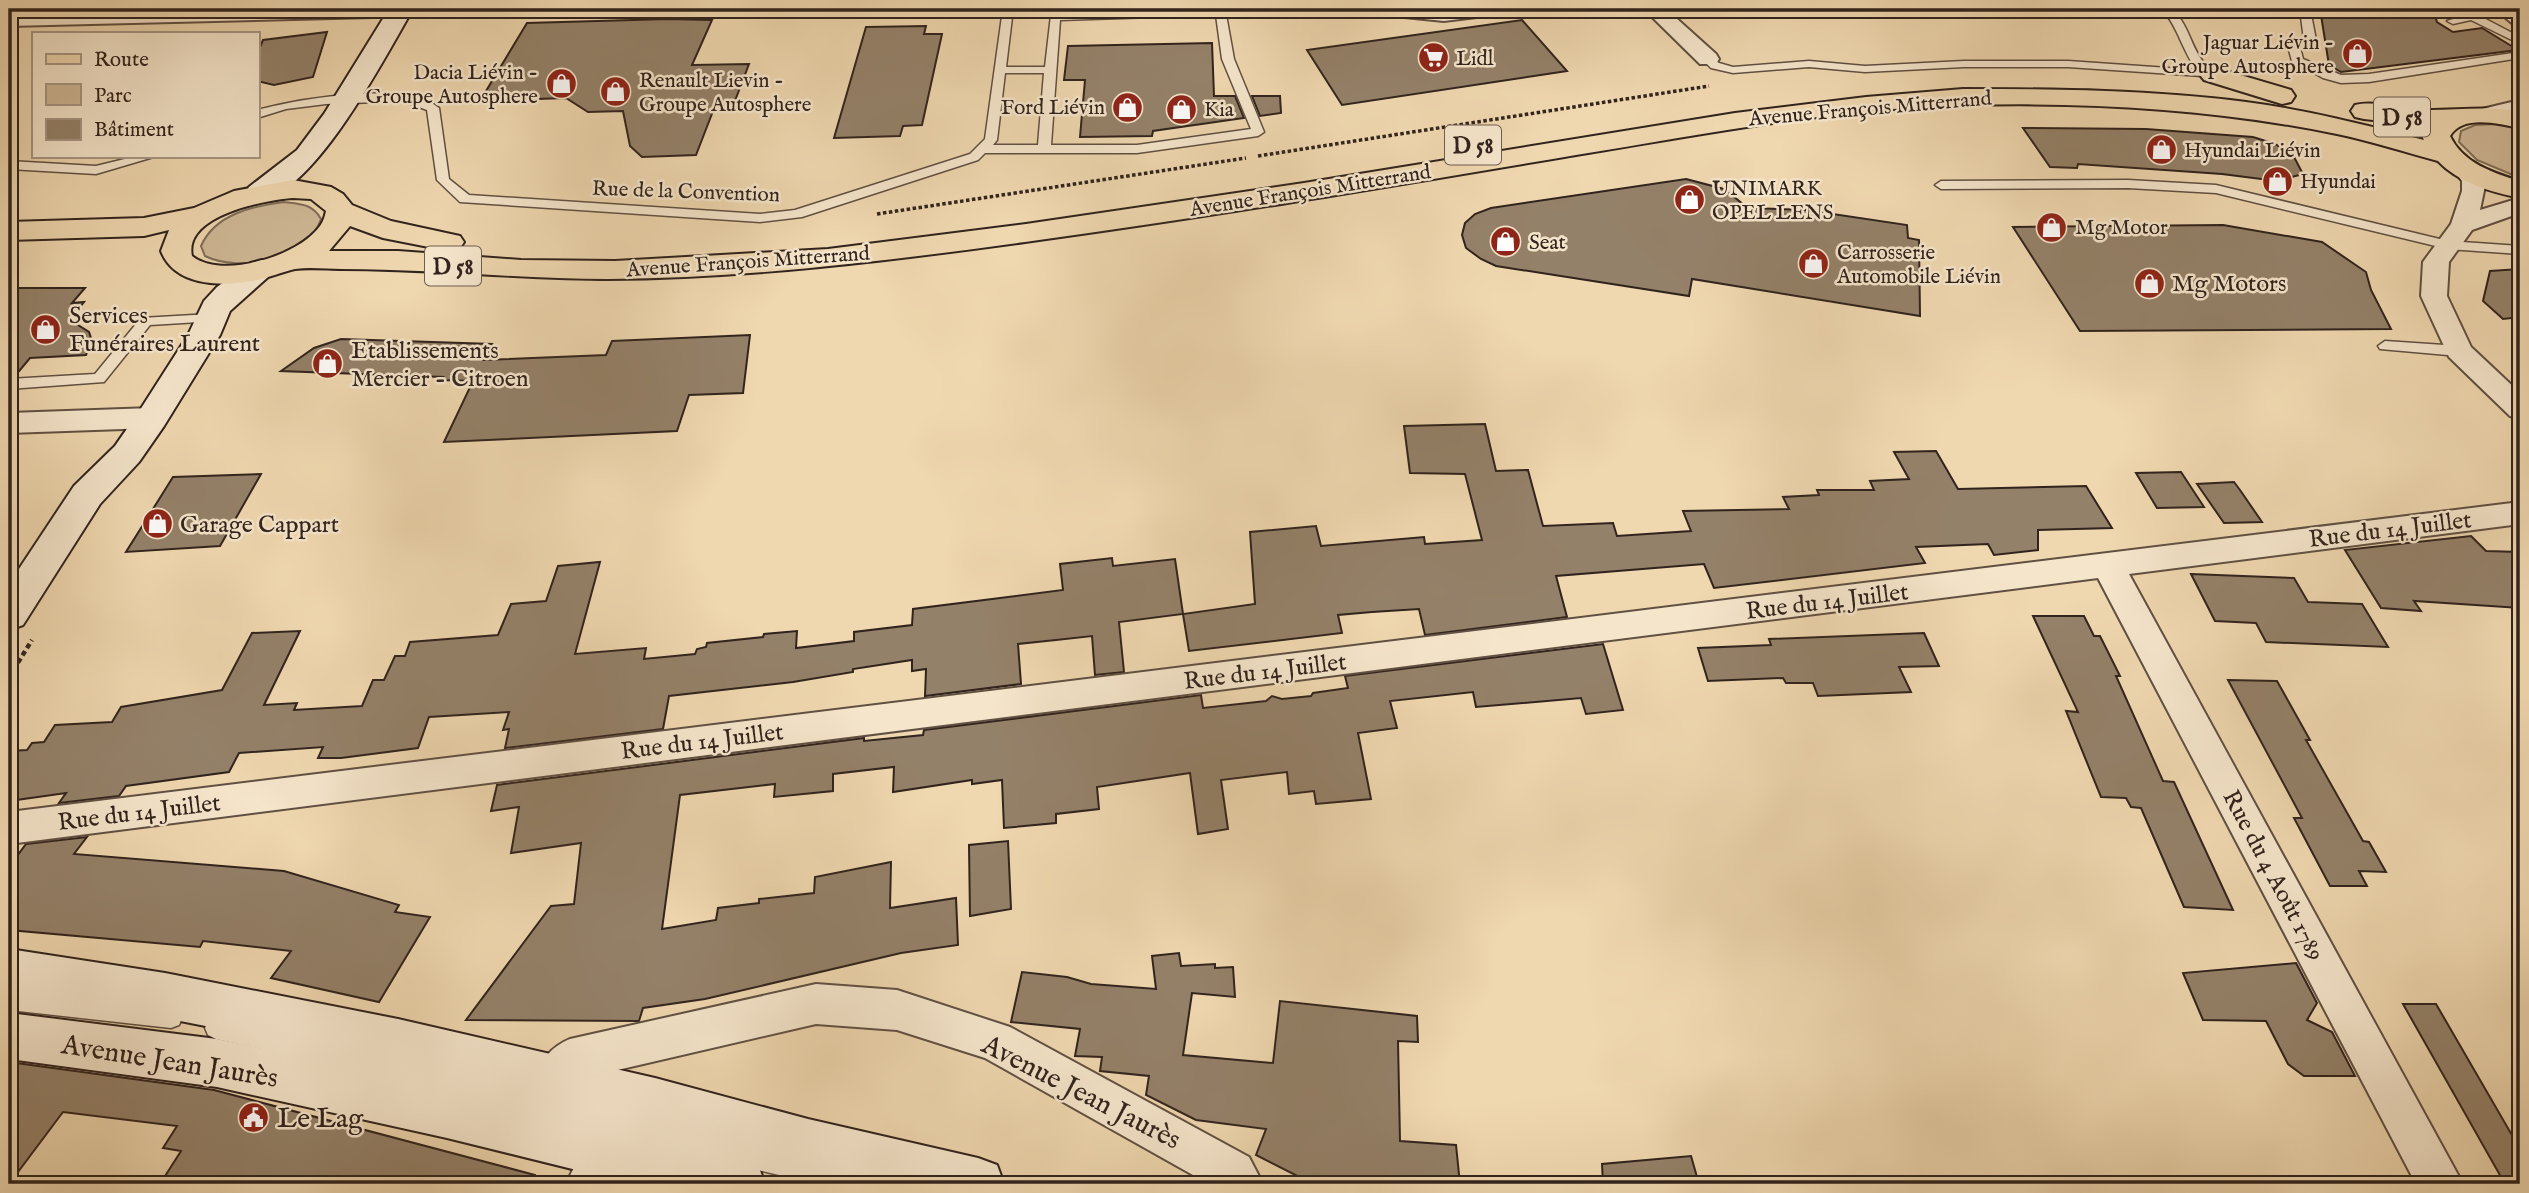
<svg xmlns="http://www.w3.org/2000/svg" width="2529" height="1193" font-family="'IM FELL English',serif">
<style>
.green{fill:#cfb896;stroke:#806e5a;stroke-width:2}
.building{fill:#948169;stroke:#31231d;stroke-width:2}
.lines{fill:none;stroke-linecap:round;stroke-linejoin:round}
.lane-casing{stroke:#605042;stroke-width:3}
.street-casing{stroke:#605042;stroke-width:4}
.secondary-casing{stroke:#31231d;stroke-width:4}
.primary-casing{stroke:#31231d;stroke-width:4}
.path-far1{stroke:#31231d;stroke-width:3.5;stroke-dasharray:3.5 2.5;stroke-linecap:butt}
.path{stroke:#31231d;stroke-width:4.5;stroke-dasharray:5 3.5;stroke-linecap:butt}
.lane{fill:#f5e5cb;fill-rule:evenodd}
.street{fill:#f5e5cb;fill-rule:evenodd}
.secondary{fill:#f5e5cb;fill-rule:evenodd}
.primary{fill:#efd7af;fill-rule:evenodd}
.labels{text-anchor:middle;stroke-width:5;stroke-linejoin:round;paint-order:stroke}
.far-poi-label{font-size:21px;fill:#31231d;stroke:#f5e5cb;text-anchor:start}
.far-street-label{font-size:21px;fill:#31231d;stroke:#f5e5cb}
.shield{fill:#f5e5cb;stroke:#6c5d51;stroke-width:2}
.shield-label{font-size:23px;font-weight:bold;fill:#31231d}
.poi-label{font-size:24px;fill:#31231d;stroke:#f5e5cb;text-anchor:start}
.street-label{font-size:24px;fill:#31231d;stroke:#f5e5cb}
.near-street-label{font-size:28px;fill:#31231d;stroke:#f5e5cb}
.near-poi-label{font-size:28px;fill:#31231d;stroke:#f5e5cb;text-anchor:start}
</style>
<rect width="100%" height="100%" fill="#efd7af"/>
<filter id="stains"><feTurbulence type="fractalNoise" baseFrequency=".00286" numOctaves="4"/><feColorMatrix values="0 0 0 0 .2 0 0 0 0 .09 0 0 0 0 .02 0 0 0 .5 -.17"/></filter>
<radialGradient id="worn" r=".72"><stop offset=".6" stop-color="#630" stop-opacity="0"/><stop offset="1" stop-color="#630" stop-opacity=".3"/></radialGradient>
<g class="green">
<path d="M2497,124L2520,128V178L2477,160L2459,142L2461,131L2475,125Z"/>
<path d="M284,202C301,204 313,204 321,219C308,260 240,273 205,256L201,246C215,214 253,206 284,202Z"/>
</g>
<g class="building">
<path d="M2320,9H2433L2437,22L2453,32L2482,28L2518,50L2341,72L2329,65Z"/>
<path d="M668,19L712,20L692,65L749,64L733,106H715L696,155L642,157L630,146L623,111L588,112L566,98L480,101L527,23Z"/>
<path d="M1522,20L1567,71L1342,105L1307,50Z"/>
<path d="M926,26L924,34H942L922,125L903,126L900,136L834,138L866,27Z"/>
<path d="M327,32L313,77L274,85L257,81V54L263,40Z"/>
<path d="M1212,43L1214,96H1235L1244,118L1153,131L1152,136L1080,137L1085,80H1064L1068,46Z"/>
<path d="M1252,96H1280L1281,113L1260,116Z"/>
<path d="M2023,128L2146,129L2253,137L2275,144L2293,155L2303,174L2277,181L2222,174L2078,164L2077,168L2050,167Z"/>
<path d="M1686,179L1724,189L1748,208L1806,210L1907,225L1908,238L1919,240L1920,316L1692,279L1689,296L1496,266L1481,259L1466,248L1462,235L1465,223L1475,214L1491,208Z"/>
<path d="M2223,225L2322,242L2366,272L2371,290L2391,329L2080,331L2013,227Z"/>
<path d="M2520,269V317L2503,319L2483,301L2490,271Z"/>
<path d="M9,288H85L72,303L84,302L70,320L89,332L92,341L86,355L30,358L15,376H9Z"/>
<path d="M750,335L743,393L689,395L677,431L444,442L473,381L441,380L443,377L281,371L314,348L341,339L492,344L484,360L606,355L612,341Z"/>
<path d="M1485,424L1496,471L1528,470L1543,526L1613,523L1617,536L1691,531L1683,511L1789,509L1783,497L1819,495L1817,490H1874L1870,481L1909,479L1894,452L1936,451L1958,489L2086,486L2112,528L2038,530V550L1994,555L1988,544L1916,547L1925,563L1714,588L1704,564L1556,576L1567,617L1425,635L1419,609L1372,612L1338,615L1342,633L1189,651L1183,614L1255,604L1250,532L1316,526L1321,546L1424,537L1425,544L1482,540L1465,474L1410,473L1404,426Z"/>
<path d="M2181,472L2204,507L2157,508L2136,473Z"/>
<path d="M261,474L220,546L126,552L173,477Z"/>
<path d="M2234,482L2240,490L2262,522L2224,523L2197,484Z"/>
<path d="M2471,536L2486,551L2520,552V608L2414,601L2421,611L2381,608L2345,550Z"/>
<path d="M1112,558L1113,566L1175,559L1183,614L1119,622L1124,672L1095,675L1092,636L1056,640L1018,644L1021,684L925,696L926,669L912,671V660L853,669V672L793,682L669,696L663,729L505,748L509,729L503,730L509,712L429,717L418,748L341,758H318L323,747L239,753L229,772L126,786L119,796L59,803L66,793L9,801V751L27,750L32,743L44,742L55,725L112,722L121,707L222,690L252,633L300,631L264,705L297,703L294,710L362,706L373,680H384L395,656H405L410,642L498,635L511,604L546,601L558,566L600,562L575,654L646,648L644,659L695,654L697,649L706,647L707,643L763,637L764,634L797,631L796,648L854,641V632L912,625L913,609L1063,590L1060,564Z"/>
<path d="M2191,574L2294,578L2308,602L2362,604L2388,647L2266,642L2256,623L2215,621Z"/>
<path d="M2033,616H2084L2094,636H2100L2120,676H2116L2163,781L2174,782L2233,910L2184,907L2141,808L2131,807L2126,798L2101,797L2066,711L2078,712Z"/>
<path d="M1924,633L1939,666L1899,667L1911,692L1818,696L1813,683H1786L1783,678L1708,681L1698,648L1771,645L1769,639Z"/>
<path d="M1603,644L1623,710L1586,714L1581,698L1476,707L1473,692L1390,701L1397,728L1358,733L1371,799L1316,804L1314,791L1289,794L1287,772L1221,780L1228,829L1198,834L1190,773L1097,787L1099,809L1056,814V823L1004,828L1002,780L972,784V780L893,792L894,767L833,774V791L774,797L775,784L680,795L662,929L716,920L718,908L759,903V899L814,893L815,877L891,862L890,908L956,898L958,945L901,953L705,999L643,1008L639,1021L466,1020L551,906L574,904L581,843L511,853L519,807L491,811L497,785L864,738V741L923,735L924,730L1201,695L1203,708L1266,701L1272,696L1282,699L1311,696L1313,693L1348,688L1345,676Z"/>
<path d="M2228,680L2277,681L2310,740H2306L2363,841L2369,842L2386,872L2359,871L2367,886H2330L2294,818H2302Z"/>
<path d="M87,837L74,854L284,871L399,905L395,912L430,917L379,1002L271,978L291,951L203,941L200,947L9,930V867L26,844Z"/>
<path d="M1008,841L1011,909L970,916L969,845Z"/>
<path d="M1179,953L1181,966L1215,964V968L1233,967L1235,997L1192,993L1183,1055L1273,1063L1280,1001L1417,1016L1418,1042L1398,1041L1400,1141L1456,1145L1460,1184H1313L1256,1155L1266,1129L1196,1120L1146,1095L1149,1076L1100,1071L1102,1057L1075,1056L1080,1029L1011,1022L1022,972L1067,977L1091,984L1156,989L1152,956Z"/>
<path d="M2296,963L2317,1003L2307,1020L2332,1032L2355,1076H2304L2288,1064L2266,1021L2203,1020L2183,973Z"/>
<path d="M2403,1004H2436L2520,1149V1184H2505Z"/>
<path d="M9,1062L214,1090L535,1175L534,1184H160L181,1151L163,1148L177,1126L63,1112L9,1184Z"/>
<path d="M1691,1156L1699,1184H1603L1602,1164Z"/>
</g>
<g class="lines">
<defs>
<g id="lane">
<path d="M1003,9H1013L1006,67H1045L1051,15L1225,9L1234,59L1264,132L1258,136L1137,153H985L978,160L802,217L760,222L460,202L437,180L427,110L403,101L326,104L286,109L257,118V110C298,99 406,80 439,108L449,179L469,195L760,214L795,210L970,154L985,139ZM1216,15L1222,59L1251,129L1137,145H1051L1060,20ZM1005,73H1044L1038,145H993L997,140Z"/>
<path d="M2128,9H2171C2193,26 2190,59 2217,73V77L2068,67H1964L1865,72L1809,67L1733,73L1711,68L1702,59L1708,56L1719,63L1733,67L1809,61L1865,66L1964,61H2068L2197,70C2185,56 2176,24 2166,15C2155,7 2138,17 2128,9Z"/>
<path d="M2300,9H2310L2316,40L2312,46L2300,47L2303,59L2341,75L2369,74L2520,52V58L2369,82L2341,83L2323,78L2292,61L2287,43L2293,40H2304Z"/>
<path d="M2468,14H2476L2520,37V44L2471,20L2453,24L2447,21Z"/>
<path d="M137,156H157L96,174L9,169V161L96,166Z"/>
<path d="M2128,180L2216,185L2448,241L2520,246V254L2448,249L2216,193L2128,188L1941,189L1935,185L1941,181Z"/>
<path d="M211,314L218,318L216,321L150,325L104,382L9,389V379L95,374L141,318Z"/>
<path d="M2385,341L2459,346L2466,351L2459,356L2380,349L2378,346Z"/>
<path d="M9,990L171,1008L179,1011L182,1018L179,1025L171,1028L9,1010Z"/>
<path d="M216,1017L464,1073L545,1098L837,1165L859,1163L867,1167L871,1175L866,1184H817L545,1120L464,1095L216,1039L208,1035L205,1028L208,1021Z"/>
</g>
<g id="street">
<path d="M210,9H463L460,13L453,15L9,26V14Z"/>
<path d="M1374,9H1503L1500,13L1493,15L1444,21L1384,15L1377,13Z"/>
<path d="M1644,9H1666L1716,54L1719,59L1716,64H1700Z"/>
<path d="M2157,9H2180C2175,17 2168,18 2159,15Z"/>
<path d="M2495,9H2518L2520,26L2513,24Z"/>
<path d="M2520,100V114L2486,122L2478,120L2474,115L2478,110Z"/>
<path d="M2464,161L2473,163L2486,181L2480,210L2520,198V213L2472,230L2449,262L2447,296L2471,347L2520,393V419L2510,416L2449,357L2421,296L2423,262L2451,224L2462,191V181L2452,168L2455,163Z"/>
<path d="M152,408L162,411L167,418L162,425L152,428L9,433V413Z"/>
<path d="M2520,502V524L2129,574L2463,1184H2416L2098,578L9,844V812Z"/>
<path d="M816,984L897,990L1010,1027L1249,1157L1263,1184H1209L985,1058L897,1030L816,1024L583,1078L569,1096L554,1102L539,1096L532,1081C541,1061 550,1047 570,1039Z"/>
<path d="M606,1128L622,1134L628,1150L613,1184H566L590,1134Z"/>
</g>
<g id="secondary">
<path d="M389,9H413C388,51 306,213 249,199L245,193L249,187L297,150L324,114Z"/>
<path d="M262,260L273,263L277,269L230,311L220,335L164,426L139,462L100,504L23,625L9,630V584L74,486L115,446L140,410L188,335L204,301L217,287L251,263Z"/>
<path d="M9,949L165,973L398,1019L655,1078L808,1119L978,1158L997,1165L1004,1184H863L655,1128L321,1049L165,1018L9,993Z"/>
<path d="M9,1013L217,1039L447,1088L739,1158L758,1165L765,1184H633L447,1138L217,1087L9,1059Z"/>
</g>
<g id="primary">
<path d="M2213,67L2291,90L2295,96L2291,102L2282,104L2204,80L2200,75L2204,70Z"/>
<path d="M1963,89C2057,89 2153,90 2246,102C2307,110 2366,125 2424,140L2422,136L2428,126L2364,119L2355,117L2351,111L2355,105C2376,100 2399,109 2421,110C2455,111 2486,105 2520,112V128C2499,124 2463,114 2450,136C2463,163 2493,173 2520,181V198C2491,192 2459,183 2438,161C2404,152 2371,141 2337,134C2216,109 2090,102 1967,105C1836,108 1705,134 1576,155C1392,186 1209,217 1025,242C887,261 748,278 609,279C519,279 431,269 342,269C327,269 310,267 295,269C281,272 266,279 251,281C218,287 174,285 161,251L169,230L144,236L9,240V222L144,218L194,208L234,191L293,180L331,187L343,194L352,205L391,221L460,236L464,242L460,248L449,251L383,238L350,226L329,251H398L521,260L615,261L828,249L1026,224L1304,183L1735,113L1866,97ZM293,198L311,199L326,211C325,216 323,222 320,226C299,256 222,280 192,256C183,215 266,200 293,198Z"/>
</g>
</defs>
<use href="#lane" class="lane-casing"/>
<use href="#street" class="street-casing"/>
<use href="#secondary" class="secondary-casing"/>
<use href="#primary" class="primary-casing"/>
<g class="path-far1">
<path d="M1258,156L1709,86"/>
<path d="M877,214L1246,158"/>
</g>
<path class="path" d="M9,677L32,640"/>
<use href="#lane" class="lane"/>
<use href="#street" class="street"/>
<use href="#secondary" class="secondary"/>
<use href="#primary" class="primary"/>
</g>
<defs>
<symbol id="shop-disc" viewBox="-11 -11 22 22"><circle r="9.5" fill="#8f2418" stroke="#f5e5cb"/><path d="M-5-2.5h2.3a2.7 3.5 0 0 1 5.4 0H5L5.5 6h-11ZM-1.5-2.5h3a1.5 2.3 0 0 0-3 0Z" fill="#fff"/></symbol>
<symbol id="supermarket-disc" viewBox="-11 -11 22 22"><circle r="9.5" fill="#8f2418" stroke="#f5e5cb"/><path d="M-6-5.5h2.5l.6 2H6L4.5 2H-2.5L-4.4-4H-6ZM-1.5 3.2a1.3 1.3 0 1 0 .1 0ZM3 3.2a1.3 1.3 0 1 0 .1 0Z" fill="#fff"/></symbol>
<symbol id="civic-disc" viewBox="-11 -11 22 22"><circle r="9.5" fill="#8f2418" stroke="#f5e5cb"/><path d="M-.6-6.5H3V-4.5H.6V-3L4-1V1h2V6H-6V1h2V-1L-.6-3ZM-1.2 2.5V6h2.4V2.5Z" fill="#fff"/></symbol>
</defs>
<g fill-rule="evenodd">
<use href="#shop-disc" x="2340" y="36" width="35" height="35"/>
<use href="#supermarket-disc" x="1416" y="40" width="35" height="35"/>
<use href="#shop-disc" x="544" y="66" width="35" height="35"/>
<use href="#shop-disc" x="598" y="74" width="35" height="35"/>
<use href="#shop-disc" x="1110" y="90" width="35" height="35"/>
<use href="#shop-disc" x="1164" y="92" width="35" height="35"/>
<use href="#shop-disc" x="2144" y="132" width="35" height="35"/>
<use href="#shop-disc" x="2260" y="164" width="35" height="35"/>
<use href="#shop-disc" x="1672" y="182" width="35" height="35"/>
<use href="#shop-disc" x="2034" y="210" width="35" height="35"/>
<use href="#shop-disc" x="1488" y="224" width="35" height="35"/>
<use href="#shop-disc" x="1796" y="246" width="35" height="35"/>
<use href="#shop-disc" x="2132" y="266" width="35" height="35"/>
<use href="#shop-disc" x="28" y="312" width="35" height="35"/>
<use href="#shop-disc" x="310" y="346" width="35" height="35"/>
<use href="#shop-disc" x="140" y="506" width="35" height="35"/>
<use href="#civic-disc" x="236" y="1100" width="35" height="35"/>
</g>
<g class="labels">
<g class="far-poi-label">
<text x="2334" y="49" text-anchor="end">Jaguar Liévin -<tspan x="2334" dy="24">Groupe Autosphere</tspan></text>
<text x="1456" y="65">Lidl</text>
<text x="538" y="79" text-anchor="end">Dacia Liévin -<tspan x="538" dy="24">Groupe Autosphere</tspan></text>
<text x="639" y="87">Renault Lievin -<tspan x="639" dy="24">Groupe Autosphere</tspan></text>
<text x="1105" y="114" text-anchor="end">Ford Liévin</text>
<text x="1204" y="116">Kia</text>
<text x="2184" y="157">Hyundai Liévin</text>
<text x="2300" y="188">Hyundai</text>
<text x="1712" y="195">UNIMARK<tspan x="1712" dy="24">OPEL LENS</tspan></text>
<text x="2075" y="234">Mg Motor</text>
<text x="1529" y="249">Seat</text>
<text x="1837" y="259">Carrosserie<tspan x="1837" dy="24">Automobile Liévin</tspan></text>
</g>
<g class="far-street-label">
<text transform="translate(1870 108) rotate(-5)" y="7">Avenue François Mitterrand</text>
<text transform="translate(1310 190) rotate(-9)" y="7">Avenue François Mitterrand</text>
<text transform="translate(686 191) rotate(2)" y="7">Rue de la Convention</text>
<text transform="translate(748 261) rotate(-4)" y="7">Avenue François Mitterrand</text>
</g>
<g class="shield">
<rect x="2374" y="97.5" width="56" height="39" rx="5"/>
<rect x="1445" y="125.5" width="56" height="39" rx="5"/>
<rect x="425" y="246.5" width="56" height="39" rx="5"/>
</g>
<g class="shield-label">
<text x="2402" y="125">D 58</text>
<text x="1473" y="153">D 58</text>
<text x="453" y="274">D 58</text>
</g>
<g class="poi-label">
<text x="2172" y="291">Mg Motors</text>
<text x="69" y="323">Services<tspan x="69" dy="28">Funéraires Laurent</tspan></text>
<text x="351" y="358">Etablissements<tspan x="351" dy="28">Mercier - Citroen</tspan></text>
<text x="180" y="532">Garage Cappart</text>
</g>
<g class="street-label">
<text transform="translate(2390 529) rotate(-7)" y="8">Rue du 14 Juillet</text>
<text transform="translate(1827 601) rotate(-7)" y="8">Rue du 14 Juillet</text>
<text transform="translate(1265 671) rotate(-7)" y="8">Rue du 14 Juillet</text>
<text transform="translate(702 741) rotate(-7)" y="8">Rue du 14 Juillet</text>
<text transform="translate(139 812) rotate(-7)" y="8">Rue du 14 Juillet</text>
<text transform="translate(2274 875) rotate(62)" y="8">Rue du 4 Août 1789</text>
</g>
<g class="near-street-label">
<text transform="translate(170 1060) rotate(9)" y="10">Avenue Jean Jaurès</text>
<text transform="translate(1082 1091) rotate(27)" y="10">Avenue Jean Jaurès</text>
</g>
<g class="near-poi-label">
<text x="277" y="1127">Le Lag</text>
</g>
</g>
<rect width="2529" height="1193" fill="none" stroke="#efd7af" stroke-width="35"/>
<rect x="10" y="10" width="2508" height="1172" fill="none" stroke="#31231d" stroke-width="3.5"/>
<rect x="18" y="18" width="2494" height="1158" fill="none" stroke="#31231d" stroke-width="2"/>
<rect x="32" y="32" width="228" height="126" fill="#f5e5cb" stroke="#a79785" stroke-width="2"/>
<rect x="46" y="54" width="35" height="10" fill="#efd7af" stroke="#a79785" stroke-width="2"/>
<text x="94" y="66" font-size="21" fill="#31231d">Route</text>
<rect x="46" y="84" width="35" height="21" fill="#cfb896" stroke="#a79785" stroke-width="2"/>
<text x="94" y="102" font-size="21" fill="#31231d">Parc</text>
<rect x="46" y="119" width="35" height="21" fill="#948169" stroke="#a79785" stroke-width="2"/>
<text x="94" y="136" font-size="21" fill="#31231d">Bâtiment</text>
<rect width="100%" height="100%" filter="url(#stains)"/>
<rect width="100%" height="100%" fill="url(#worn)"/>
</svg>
